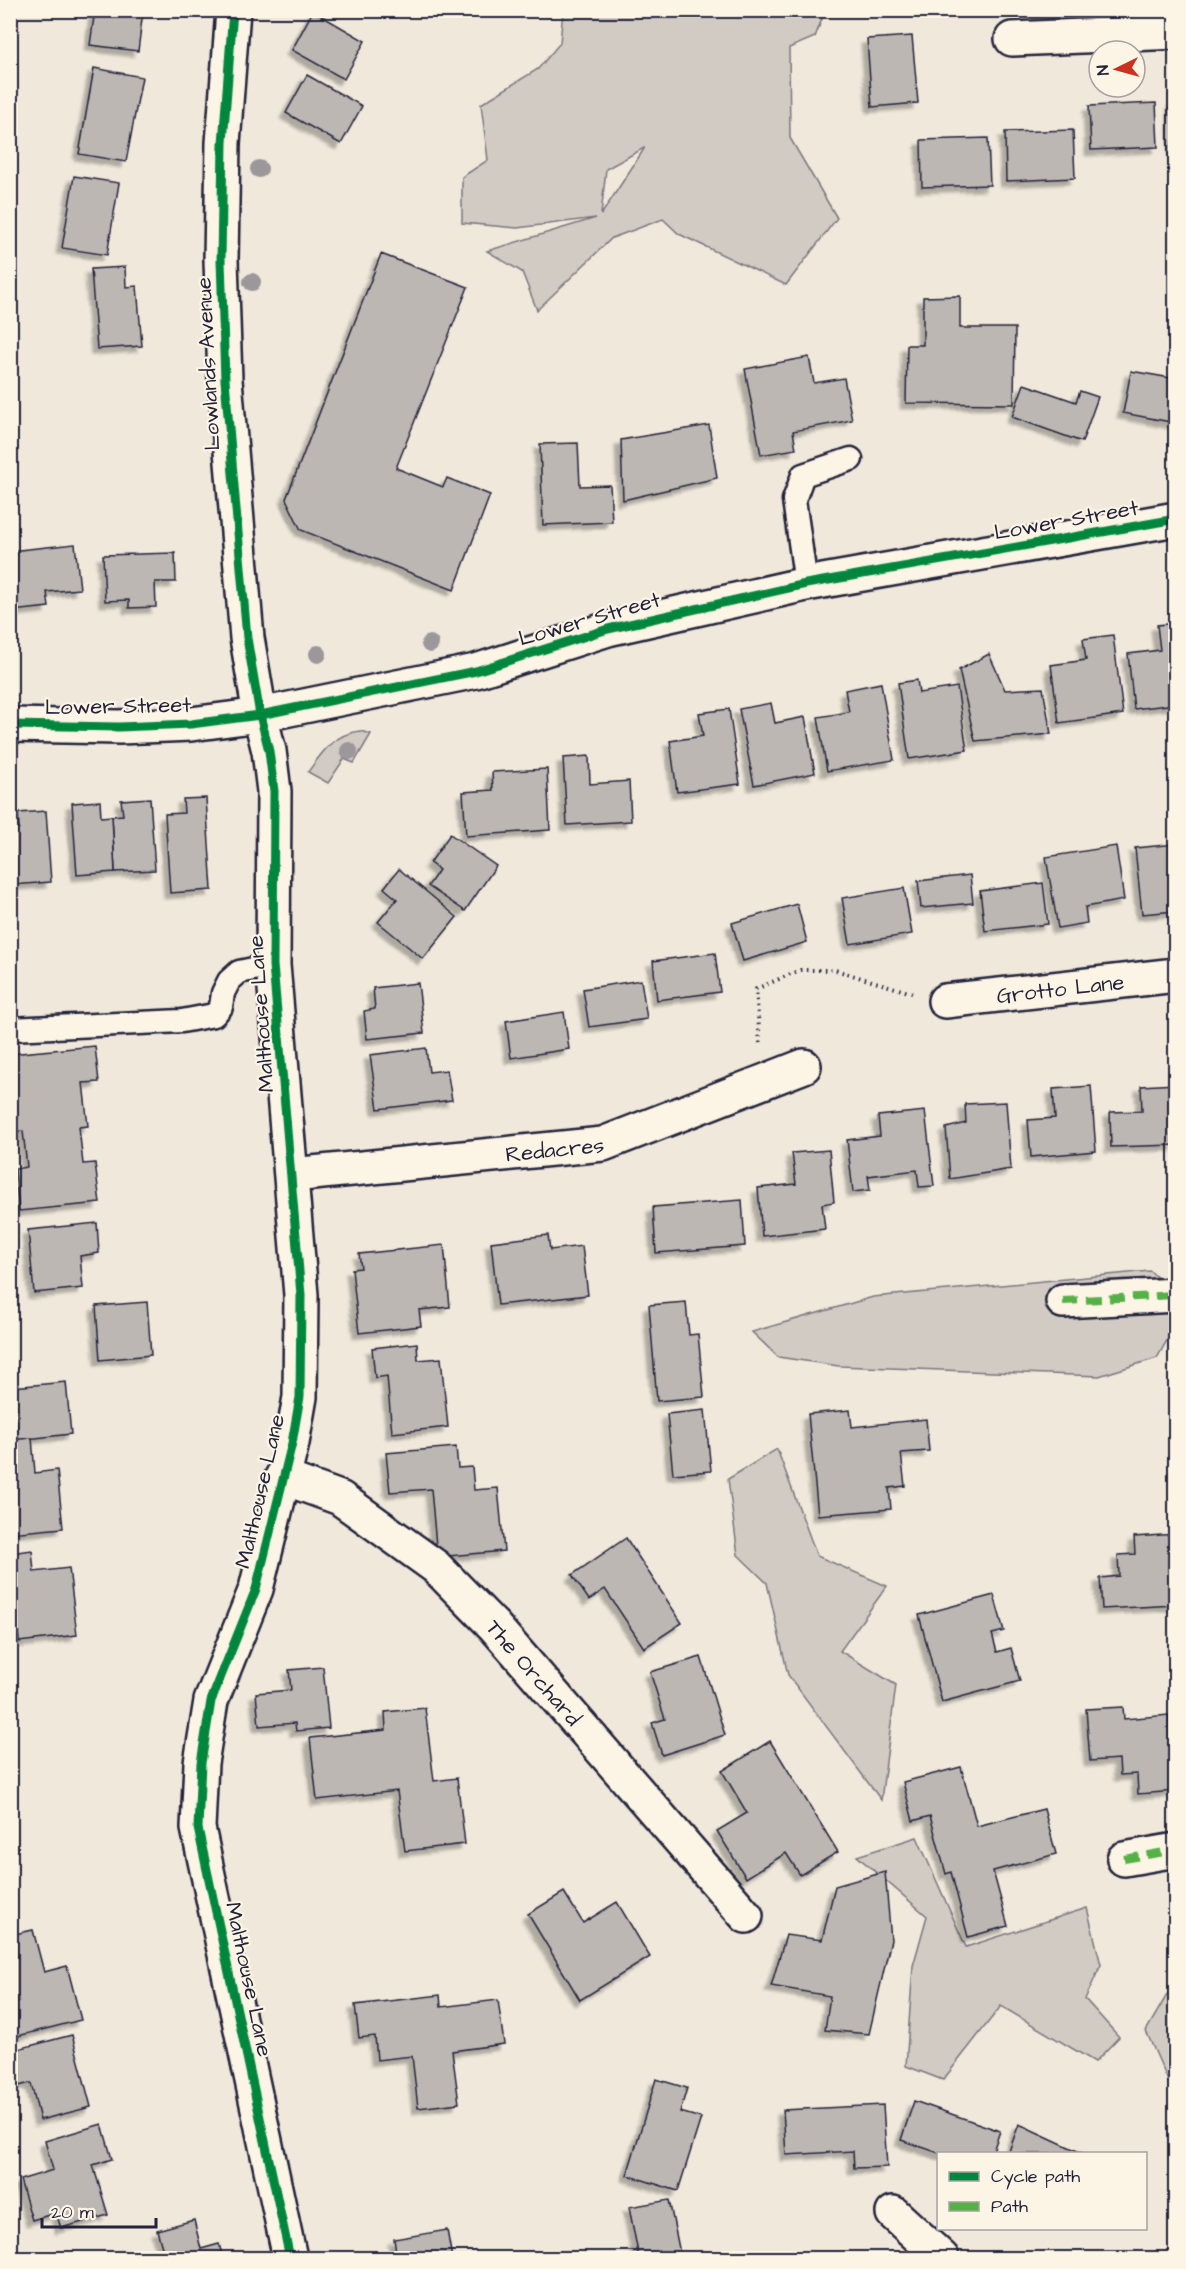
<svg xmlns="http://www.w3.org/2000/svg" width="1186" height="2269" font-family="'Architects Daughter',sans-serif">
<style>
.green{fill:#d1cbc3;stroke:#7a767f;stroke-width:1.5;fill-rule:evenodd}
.building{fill:#bcb7b3;stroke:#22223b;stroke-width:1.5;filter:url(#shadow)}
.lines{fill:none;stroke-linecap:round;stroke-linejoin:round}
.service-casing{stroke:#22223b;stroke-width:27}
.minor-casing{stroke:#22223b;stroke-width:38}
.tertiary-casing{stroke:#22223b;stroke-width:38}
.path{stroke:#22223b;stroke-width:4;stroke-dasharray:1.5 4.5;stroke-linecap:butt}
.service{stroke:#fcf5e5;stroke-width:22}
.minor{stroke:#fcf5e5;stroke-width:33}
.tertiary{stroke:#fcf5e5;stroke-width:33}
.quiet{stroke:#55b146;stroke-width:8;stroke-dasharray:15 8;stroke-linecap:butt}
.cycleway-casing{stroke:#fcf5e5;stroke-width:13}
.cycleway{stroke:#00873e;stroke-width:9}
.tree{fill:#9b979a}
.labels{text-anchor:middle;stroke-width:4.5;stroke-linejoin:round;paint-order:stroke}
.street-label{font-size:22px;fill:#22223b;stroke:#fcf5e5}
</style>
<defs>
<filter id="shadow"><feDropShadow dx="-5.5" dy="5.5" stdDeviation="1.5" flood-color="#0004"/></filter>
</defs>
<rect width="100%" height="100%" fill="#efe8db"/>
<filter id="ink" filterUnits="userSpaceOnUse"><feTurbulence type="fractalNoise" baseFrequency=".0167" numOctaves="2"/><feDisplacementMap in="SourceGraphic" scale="12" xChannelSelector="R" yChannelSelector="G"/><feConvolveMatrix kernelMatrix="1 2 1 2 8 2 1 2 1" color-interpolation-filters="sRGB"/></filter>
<g filter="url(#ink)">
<g class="green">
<path d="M563,11H825L815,37L789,48L790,138L837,218L786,285L679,234L663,219L612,238L537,310L522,272L487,251L596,218L517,228L462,223V177L488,160L481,104L538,69L560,43ZM644,148V149L601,215L606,169Z"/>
<path d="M360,731L371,734L354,763L344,759L328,783L308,772C322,752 334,734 360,731Z"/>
<path d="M1150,1271L1175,1293V1326L1157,1358L1099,1376L839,1366L778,1357L752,1332L873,1297Z"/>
<path d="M777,1449L817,1556L887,1586L840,1651L896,1685L881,1800L788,1675L767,1583L738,1555L728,1479Z"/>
<path d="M917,1837L966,1947L1087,1908L1101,1965L1085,1999L1119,2037L1095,2062L1001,2006L943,2080L906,2066L913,1966L927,1916L857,1856Z"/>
<path d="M1175,1981H1176L1175,2086L1169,2083L1146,2031Z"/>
</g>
<g class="building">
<path d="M95,10L143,11L138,51L90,45Z"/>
<path d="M1098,10H1162L1098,15Z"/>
<path d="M313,11L365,41L344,79L292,50Z"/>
<path d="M912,36L918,103L872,107L867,39Z"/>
<path d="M94,68L142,77L126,162L79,154Z"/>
<path d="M307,75L362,106L341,144L286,113Z"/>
<path d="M1173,102H1176V151H1174Z"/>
<path d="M1156,103L1158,147L1091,150L1089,106Z"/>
<path d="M1073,130L1075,178L1006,181L1005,132Z"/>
<path d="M988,138L990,185L922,187L921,140Z"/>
<path d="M74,176L119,183L107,255L62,248Z"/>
<path d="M381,254L468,287L396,468L443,487L447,478L490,495L454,590L301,530L286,499Z"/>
<path d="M125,267L126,287L137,286L142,346L97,349L91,269Z"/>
<path d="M960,296V328H1015L1014,404L906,403L907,345H923V297Z"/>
<path d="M809,357L814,383L844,378L852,420L793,431L796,449L761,455L745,369Z"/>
<path d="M1131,371L1176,379V423L1123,413Z"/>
<path d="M1024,384L1076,402L1080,391L1098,397L1082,442L1012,417Z"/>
<path d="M709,425L717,478L623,500L621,440Z"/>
<path d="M578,443L580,486L610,485L612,522L543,525L540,444Z"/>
<path d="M75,544L80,589L47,592L49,607L12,611L10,551Z"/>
<path d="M175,553L176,582H155L156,607L129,608V600L105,601L103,555Z"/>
<path d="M1176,623V704L1134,709L1128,654L1160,650L1157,625Z"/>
<path d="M1113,635L1123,714L1059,723L1051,665L1086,660L1083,639Z"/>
<path d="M989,654L1005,690L1043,688L1051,734L975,741L959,670Z"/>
<path d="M917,680L919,693L957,687L967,750L909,759L898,683Z"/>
<path d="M881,683L894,760L827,771L818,717L849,712L845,690Z"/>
<path d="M771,703L775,723L805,717L815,773L754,785L739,709Z"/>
<path d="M729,709L740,784L677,792L670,741L703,736L699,713Z"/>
<path d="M589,756L590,784L629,781L631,821L567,825L563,758Z"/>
<path d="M547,769L550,830L466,836L463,792L493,790L492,772Z"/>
<path d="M150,798L155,870L115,872L112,816L123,815L121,800Z"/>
<path d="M206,798L212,890L170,893L165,814L184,813L183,799Z"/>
<path d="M100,801L101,817L112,816L115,872L77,875L72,803Z"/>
<path d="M46,811L51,882L12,885L10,828H19L18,813Z"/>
<path d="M450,834L496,866L465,911L428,886L439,870L430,863Z"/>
<path d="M1176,844V895L1173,896L1175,911L1142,914L1135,848Z"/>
<path d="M1116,846L1124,900L1085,907L1087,923L1058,928L1046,857Z"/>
<path d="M399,869L457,917L423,959L378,922L397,899L384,888Z"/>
<path d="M970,875L973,903L921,908L918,881Z"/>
<path d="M1043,883L1048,924L985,931L980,891Z"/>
<path d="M904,888L912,934L850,944L842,898Z"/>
<path d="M797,904L807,942L743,961L732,923Z"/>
<path d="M715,953L720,992L657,1000L653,961Z"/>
<path d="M641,980L647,1019L589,1027L583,989Z"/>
<path d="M418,983L424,1033L367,1039L364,1011L375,1009L373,988Z"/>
<path d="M564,1012L569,1049L511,1058L506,1021Z"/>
<path d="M95,1046L99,1082L83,1083L88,1126L79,1127L83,1164L95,1163L100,1203L19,1211L15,1169L27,1167L23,1131L10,1132V1106H14L10,1089V1054Z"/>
<path d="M426,1048L429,1072L447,1070L452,1100L378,1109L370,1055Z"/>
<path d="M1176,1084V1145L1111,1147L1110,1112L1142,1111L1141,1086Z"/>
<path d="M1091,1086L1096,1151L1031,1157L1028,1120L1055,1118L1053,1089Z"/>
<path d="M1006,1102L1011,1169L950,1179L946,1128L966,1123L965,1104Z"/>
<path d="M925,1111L934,1186L919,1187L917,1170L868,1176L870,1190L853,1192L847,1140L880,1136L878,1116Z"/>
<path d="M829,1150L834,1202L822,1204L825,1229L762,1236L758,1188L796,1184L792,1153Z"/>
<path d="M742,1200L745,1246L656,1253L653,1207Z"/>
<path d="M97,1223L99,1253L80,1256L83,1288L34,1293L28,1230Z"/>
<path d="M548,1235L550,1250L582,1246L588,1295L498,1305L491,1242Z"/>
<path d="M444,1245L450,1307L419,1310L421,1326L359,1333L352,1269L361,1268L359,1254Z"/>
<path d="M147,1302L151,1355L100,1360L96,1306Z"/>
<path d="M686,1302L689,1335L698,1334L704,1397L657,1401L649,1305Z"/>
<path d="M417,1343L418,1360L441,1358L448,1427L392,1433L387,1376L375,1378L372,1348Z"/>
<path d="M66,1382L71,1434L18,1440L13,1387Z"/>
<path d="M705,1410L711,1471L673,1474L667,1414Z"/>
<path d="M850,1410L852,1427L926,1419L929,1451L901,1453L905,1486L889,1488L891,1509L818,1515L808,1414Z"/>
<path d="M32,1438L35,1473L57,1470L63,1528L10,1533V1440Z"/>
<path d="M456,1447L458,1468L472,1467L474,1490L498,1488L504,1551L437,1557L431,1489L390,1492L386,1453Z"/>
<path d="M1176,1534V1605L1102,1609L1100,1578L1119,1576L1118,1555L1135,1554L1134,1537Z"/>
<path d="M626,1538L682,1623L644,1648L605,1589L589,1600L572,1575Z"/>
<path d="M32,1550L34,1572L69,1568L77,1635L19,1642L16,1609L10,1610V1553Z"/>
<path d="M994,1595L1004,1631L992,1634L997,1652L1011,1648L1020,1681L942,1702L919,1615Z"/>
<path d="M701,1657L725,1735L662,1755L652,1723L665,1719L650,1672Z"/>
<path d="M323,1667L329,1728L296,1731L295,1723L259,1726L256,1693L291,1690L289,1670Z"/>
<path d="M1123,1707L1124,1719L1169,1715L1170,1739L1176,1738V1791L1138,1794L1137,1774L1120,1775L1119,1759L1090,1761L1086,1709Z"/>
<path d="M425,1708L434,1781L457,1778L465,1844L405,1851L397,1791L317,1800L310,1738L386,1730L385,1712Z"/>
<path d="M770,1741L838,1852L800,1875L786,1853L746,1878L717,1831L747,1813L722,1771Z"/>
<path d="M961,1767L977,1826L1044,1809L1056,1854L993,1871L1008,1926L968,1937L951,1872L946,1874L930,1816L913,1821L903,1782Z"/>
<path d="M885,1872L891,1940L869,2034L825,2030L830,1996L771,1986L786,1935L822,1940L835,1886Z"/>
<path d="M564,1892L583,1923L617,1902L650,1957L580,2000L528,1914Z"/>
<path d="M33,1930L44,1972L67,1966L81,2020L10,2038V2007L13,2006L10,1996V1935Z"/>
<path d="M440,1995L441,2007L498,2000L504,2044L452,2051L459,2103L418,2108L412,2056L377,2060L375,2036L359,2038L355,2005Z"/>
<path d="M72,2035L91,2107L40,2120L31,2083L10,2088V2051Z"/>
<path d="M656,2079L687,2088L680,2112L701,2118L678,2191L627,2175Z"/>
<path d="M914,2101L1000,2131L992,2154H942L901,2140Z"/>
<path d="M883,2105L887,2167L854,2168L853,2151L786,2155L783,2110Z"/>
<path d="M102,2124L112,2159L93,2165L108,2215L61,2228L56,2213L32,2220L20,2180L53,2170L45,2141Z"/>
<path d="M1019,2124L1084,2154H1008Z"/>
<path d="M669,2200L681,2258H639L629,2207Z"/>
<path d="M194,2220L201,2249L219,2244L223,2258H165L157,2230Z"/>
<path d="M447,2230L452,2258H397L394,2239Z"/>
<path d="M739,2253L740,2258H711L710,2257Z"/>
</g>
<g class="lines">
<defs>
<g id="service">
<path d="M806,584L794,500L803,475L851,459"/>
<path d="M10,1029L182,1021L214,1015L221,1007L223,993L229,981L239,972L273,965"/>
</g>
<g id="minor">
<path d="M1012,39L1176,32"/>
<path d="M260,715L269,751L274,791L273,965L301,1295L300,1397L292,1443L256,1589L211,1701L201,1763L198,1828L290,2258"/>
<path id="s1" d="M945,1001L1176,975"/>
<path id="s2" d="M292,1175L603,1144L804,1066"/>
<path d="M1063,1301L1176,1295"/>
<path id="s3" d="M282,1477L340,1498L436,1567L494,1626L746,1916"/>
<path d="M1124,1859L1176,1850"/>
<path d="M893,2213L942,2258"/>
</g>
<g id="tertiary">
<path d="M233,10L223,143L221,260L225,380L247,638L260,715"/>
<path d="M10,725L119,727L191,724L260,715L476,671L608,629L806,584L1176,519"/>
</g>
</defs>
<use href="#service" class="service-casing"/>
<use href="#minor" class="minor-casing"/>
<use href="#tertiary" class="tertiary-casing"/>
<path class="path" d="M760,1043L756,989L800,970H835L912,993"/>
<use href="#service" class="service"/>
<use href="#minor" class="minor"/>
<use href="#tertiary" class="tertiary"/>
<g class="quiet">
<path d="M1063,1301L1176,1295"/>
<path d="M1124,1859L1176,1850"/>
</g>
<defs>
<g id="cycleway">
<path d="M233,10L223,143L221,260L225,380L247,638L260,715L269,751L274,791L273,965L301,1295L300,1397L292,1443L256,1589L211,1701L201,1763L198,1828L290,2258"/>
<path d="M10,725L119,727L191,724L260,715L476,671L608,629L806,584L1176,519"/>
</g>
</defs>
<use href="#cycleway" class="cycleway-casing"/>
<use href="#cycleway" class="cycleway"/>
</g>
<g class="tree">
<circle cx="259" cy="169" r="9"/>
<circle cx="252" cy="282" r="9"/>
<circle cx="430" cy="644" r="9"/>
<circle cx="318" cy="654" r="9"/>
<circle cx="349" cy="751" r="9"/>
</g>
</g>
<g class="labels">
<g class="street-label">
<text transform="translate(207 364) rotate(-93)" y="8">Lowlands Avenue</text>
<text transform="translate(1066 519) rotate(-10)" y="8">Lower Street</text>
<text transform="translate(589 618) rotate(-16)" y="8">Lower Street</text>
<text transform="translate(118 705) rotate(-1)" y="8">Lower Street</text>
<text dy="8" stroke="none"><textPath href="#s1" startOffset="116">Grotto Lane</textPath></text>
<text transform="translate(260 1014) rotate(-94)" y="8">Malthouse Lane</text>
<text dy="8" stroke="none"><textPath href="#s2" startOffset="264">Redacres</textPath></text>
<text transform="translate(259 1491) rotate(-77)" y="8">Malthouse Lane</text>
<text dy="8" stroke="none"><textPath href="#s3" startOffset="324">The Orchard</textPath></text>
<text transform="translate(250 1979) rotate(78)" y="8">Malthouse Lane</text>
</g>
</g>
<rect width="1186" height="2269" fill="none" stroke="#fcf5e5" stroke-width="36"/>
<rect x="18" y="18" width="1150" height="2233" fill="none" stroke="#22223b" stroke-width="2" filter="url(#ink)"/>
<rect x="937" y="2152" width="210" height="78" fill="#fcf5e5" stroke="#a5a1a1" stroke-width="1.5"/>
<rect x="949" y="2172" width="30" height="9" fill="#00873e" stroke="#a5a1a1" stroke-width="1.5"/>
<text x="991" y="2182" font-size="18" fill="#22223b">Cycle path</text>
<rect x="949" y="2202" width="30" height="9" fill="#55b146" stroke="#a5a1a1" stroke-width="1.5"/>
<text x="991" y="2212" font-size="18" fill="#22223b">Path</text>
<g transform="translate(1117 69) rotate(265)"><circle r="28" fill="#fcf5e5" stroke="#a5a1a1" stroke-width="1.5"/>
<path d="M0-4.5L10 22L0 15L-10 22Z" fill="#c8321e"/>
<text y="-9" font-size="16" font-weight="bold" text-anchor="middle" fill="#22223b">N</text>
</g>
<path d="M42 2218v9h114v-9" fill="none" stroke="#22223b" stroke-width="3"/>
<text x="51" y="2218" font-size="18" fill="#22223b" stroke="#fcf5e5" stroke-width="4.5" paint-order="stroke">20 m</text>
</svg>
